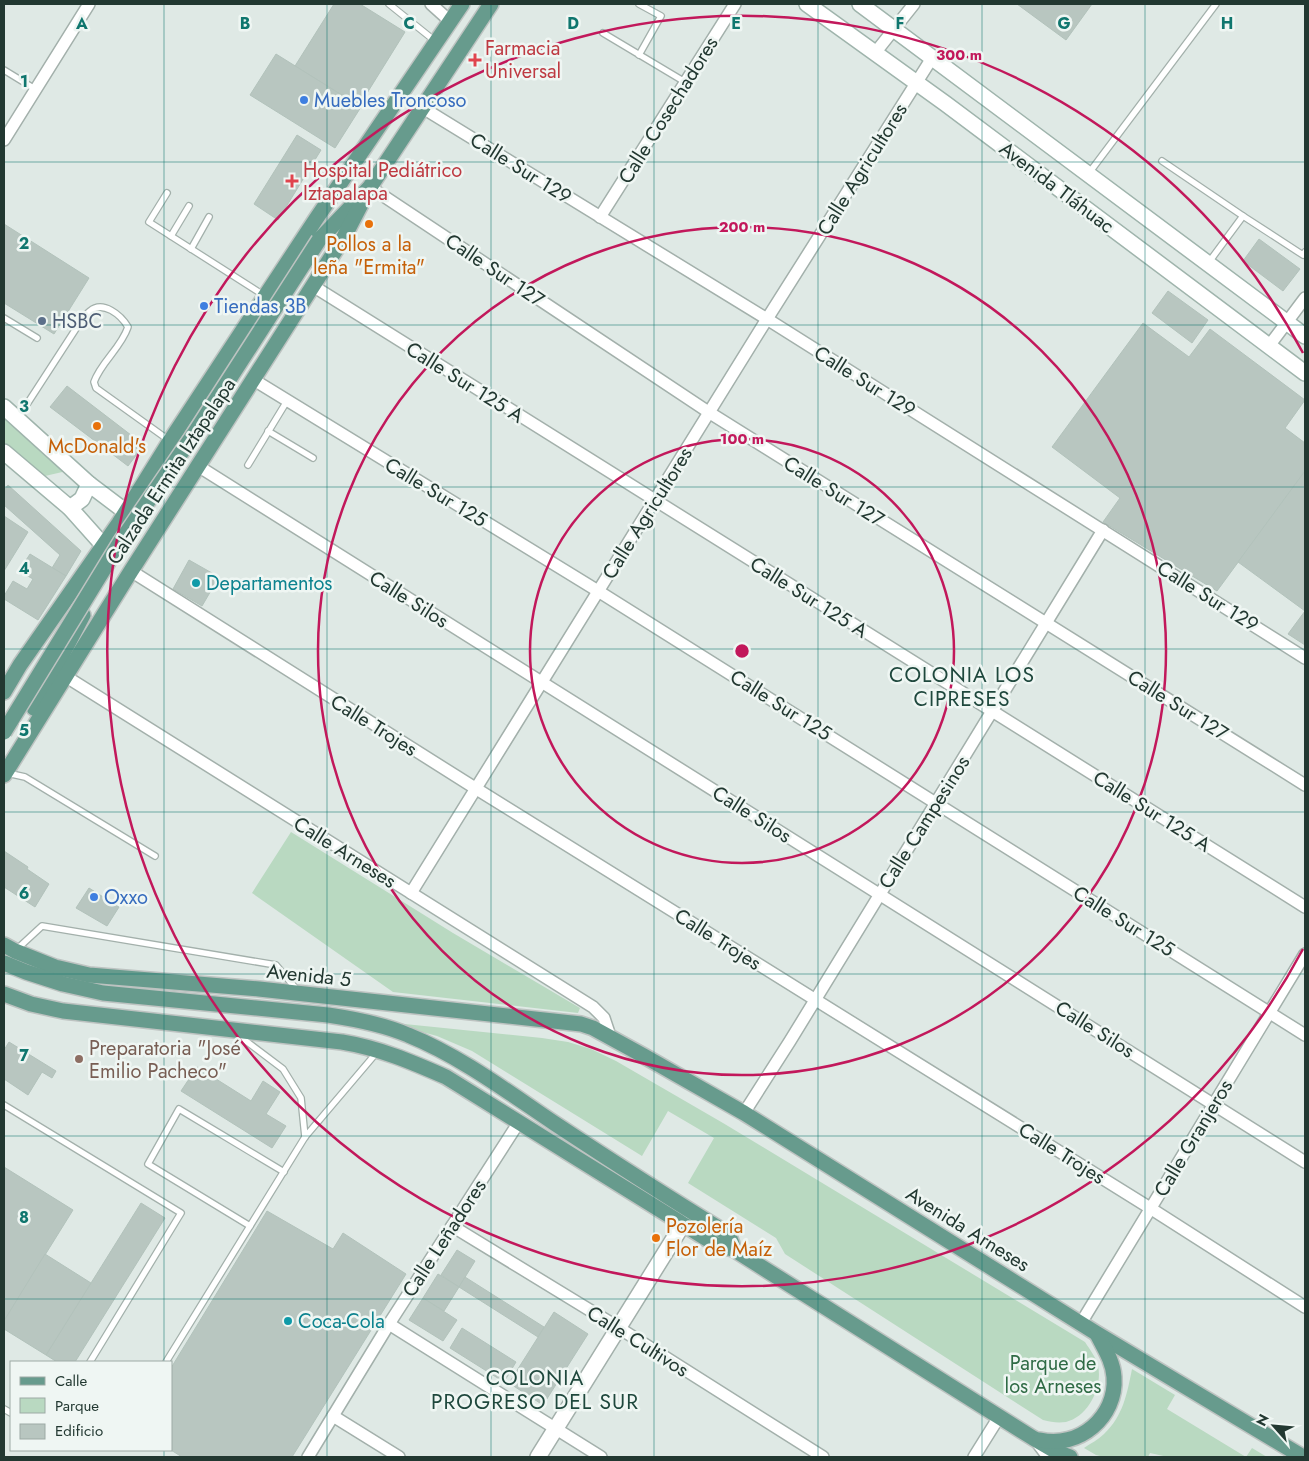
<svg xmlns="http://www.w3.org/2000/svg" width="1309" height="1461" font-family="Jost,sans-serif">
<style>
.green{fill:#b9d9c1}
.building{fill:#b8c6c0;stroke:#b2c2bb}
.lines{fill:none;stroke-linecap:round;stroke-linejoin:round}
.service-casing{stroke:#a3b0ab;stroke-width:8}
.minor-casing{stroke:#a3b0ab;stroke-width:14}
.tertiary-casing{stroke:#a3b0ab;stroke-width:18}
.secondary-casing{stroke:#9fb4ac;stroke-width:18}
.primary-casing{stroke:#bdc3c1;stroke-width:18}
.service{stroke:#fff;stroke-width:5.5}
.minor{stroke:#fff;stroke-width:11}
.tertiary{stroke:#fff;stroke-width:15}
.secondary{stroke:#fff;stroke-width:15}
.primary{stroke:#679b8d;stroke-width:15}
.primary-bridge-casing{stroke:#bdc3c1;stroke-width:18;stroke-linecap:butt}
.primary-bridge{stroke:#679b8d;stroke-width:15}
.grid{fill:none;stroke:#0f766e;stroke-width:1;stroke-opacity:0.55}
.ring{fill:none;stroke:#c2185b;stroke-width:2.5}
.health-dot{fill:#e0444e;stroke:#eff6f3;stroke-width:2}
.shop-dot{fill:#3f7fe0;stroke:#eff6f3;stroke-width:2}
.food-dot{fill:#e8710a;stroke:#eff6f3;stroke-width:2}
.service-dot{fill:#5c6f8a;stroke:#eff6f3;stroke-width:2}
.culture-dot{fill:#0f9aa8;stroke:#eff6f3;stroke-width:2}
.education-dot{fill:#8d6e63;stroke:#eff6f3;stroke-width:2}
.labels{text-anchor:middle;stroke-width:5;stroke-linejoin:round;paint-order:stroke}
.health-label{font-size:20px;fill:#be3a42;stroke:#eff6f3;text-anchor:start}
.shop-label{font-size:20px;fill:#366cbe;stroke:#eff6f3;text-anchor:start}
.street-label{font-size:20px;fill:#223831;stroke:#eff6f3}
.food-label{font-size:20px;fill:#c56008;stroke:#eff6f3}
.service-label{font-size:20px;fill:#4e5e75;stroke:#eff6f3;text-anchor:start}
.culture-label{font-size:20px;fill:#0d838f;stroke:#eff6f3;text-anchor:start}
.education-label{font-size:20px;fill:#785e54;stroke:#eff6f3;text-anchor:start}
.park-label{font-size:20px;fill:#2f6b45;stroke:#eff6f3}
.neighbourhood-label{font-size:21px;letter-spacing:1px;fill:#1f483d;stroke:#eff6f3}
.grid-label{font-size:16px;text-anchor:middle;font-weight:bold;fill:#0f766e;stroke:#eff6f3;stroke-width:5;stroke-linejoin:round;paint-order:stroke}
.centre{fill:#c2185b;stroke:#eff6f3;stroke-width:2.5}
.ring-label{font-size:15px;text-anchor:middle;font-weight:bold;fill:#c2185b;stroke:#eff6f3;stroke-width:5;stroke-linejoin:round;paint-order:stroke}
</style>
<rect width="100%" height="100%" fill="#dfe9e5"/>
<g class="green">
<path d="M4,412L71,470L45,476L4,442Z"/>
<path d="M291,832L453,933L580,1008L578,1013L393,992L252,893Z"/>
<path d="M385,1022L542,1038L568,1042L591,1049L616,1061L723,1123L1085,1342C1090,1350 1096,1357 1098,1366C1103,1387 1088,1417 1066,1422C1057,1423 1051,1422 1043,1420L785,1254L776,1238L688,1183L714,1138L668,1111L642,1156L472,1051L437,1036Z"/>
<path d="M1132,1369L1175,1395L1167,1409L1246,1457L1252,1448L1267,1457H1168L1150,1453L1148,1457H1104L1096,1455L1084,1448C1091,1443 1098,1440 1104,1434C1123,1416 1127,1394 1132,1369Z"/>
</g>
<g class="building">
<path d="M334,4H360L405,32L359,106L295,66Z"/>
<path d="M1017,4H1092L1066,40Z"/>
<path d="M276,54L361,107L335,148L250,95Z"/>
<path d="M297,135L321,150L278,220L254,204Z"/>
<path d="M4,224L89,278L54,334L4,303Z"/>
<path d="M1259,239L1300,269L1283,291L1243,261Z"/>
<path d="M1168,291L1208,320L1192,343L1152,313Z"/>
<path d="M1143,323L1189,357L1210,329L1305,400L1285,428L1305,443V471L1217,591L1103,522L1120,498L1052,447Z"/>
<path d="M67,386L144,445L128,466L50,407Z"/>
<path d="M1305,471V611L1238,562Z"/>
<path d="M8,485L81,551L66,576L52,568L60,555L4,505V490Z"/>
<path d="M4,516L28,532L4,571Z"/>
<path d="M30,554L66,576L38,620L4,599V596L13,581L27,589L33,579L19,571Z"/>
<path d="M189,560L219,577L202,606L173,589Z"/>
<path d="M1305,611V645L1288,634Z"/>
<path d="M4,851L28,867L27,869L49,884L35,907L4,887Z"/>
<path d="M89,888L119,907L107,926L76,908Z"/>
<path d="M9,1042L56,1071L52,1078L42,1072L28,1095L4,1079V1050Z"/>
<path d="M197,1067L251,1101L263,1081L280,1092L266,1114L286,1126L272,1148L181,1091Z"/>
<path d="M4,1167L73,1210L4,1321Z"/>
<path d="M141,1203L165,1218L75,1362H57L46,1355Z"/>
<path d="M267,1211L333,1249L343,1233L406,1274L292,1457H182L171,1450V1368Z"/>
<path d="M457,1250L475,1261L459,1287L441,1275Z"/>
<path d="M45,1254L91,1283L46,1355L4,1329V1321Z"/>
<path d="M438,1274L459,1287L444,1311L423,1298Z"/>
<path d="M465,1277L544,1327L538,1337L459,1287Z"/>
<path d="M423,1298L457,1320L443,1341L409,1320Z"/>
<path d="M554,1312L588,1334L543,1405L509,1383Z"/>
<path d="M462,1328L516,1362L504,1382L450,1348Z"/>
</g>
<g class="lines">
<defs>
<g id="service">
<path d="M389,4L435,41"/>
<path d="M639,4L661,16L639,55"/>
<path d="M603,33L685,82"/>
<path d="M4,70L35,89"/>
<path d="M1162,161L1243,216"/>
<path d="M1089,173L1216,4"/>
<path d="M167,193L149,222L265,296"/>
<path d="M171,236L189,206"/>
<path d="M191,249L209,217"/>
<path d="M1209,262L1243,216L1303,255L1305,252"/>
<path d="M4,318L37,338"/>
<path d="M18,418L79,324C82,320 86,314 90,311C103,300 121,315 128,327C121,348 101,362 94,382L96,388L170,441"/>
<path d="M268,431L313,458"/>
<path d="M248,465L287,401"/>
<path d="M7,773L25,777L155,856"/>
<path d="M16,950L42,926L276,965L297,990"/>
<path d="M238,1035L283,1069L301,1098L305,1137"/>
<path d="M4,1105L181,1213L90,1362"/>
<path d="M250,1226L148,1164L179,1109L284,1172"/>
<path d="M166,1362L305,1137L378,1051"/>
<path d="M4,1409L11,1413"/>
</g>
<g id="minor">
<path d="M431,4L451,22"/>
<path d="M875,53L914,4"/>
<path d="M423,108L767,319L1305,658"/>
<path d="M4,140L89,4"/>
<path d="M370,187L710,413L1305,785"/>
<path d="M600,217L735,4"/>
<path d="M313,286L1305,907"/>
<path d="M1269,346L1305,298"/>
<path d="M254,380L598,591L1305,1035"/>
<path d="M198,466L1305,1162"/>
<path d="M131,571L475,788L1150,1208L1305,1307"/>
<path d="M65,676L593,1007L604,1018L611,1039"/>
<path d="M411,893L767,319L932,58"/>
<path d="M744,1113L790,1041L1103,530"/>
<path d="M452,1226L619,1328L823,1457"/>
<path d="M1081,1323L1305,954"/>
<path d="M389,1324L601,1457"/>
<path d="M333,1416L399,1457"/>
<path d="M1036,1441L1048,1457"/>
<path d="M308,1457L389,1324L519,1122"/>
<path d="M974,1457L999,1417"/>
</g>
<path id="tertiary" d="M538,1457L683,1224"/>
<g id="secondary">
<path d="M807,4L946,104L1305,373"/>
<path d="M860,4L1305,336"/>
<path d="M4,407L89,484L126,512"/>
<path d="M4,452L70,508L103,545"/>
<path d="M70,508L82,499L89,484"/>
</g>
<g id="primary">
<path d="M319,240L370,187L491,4"/>
<path d="M4,692L20,665L119,523L170,441L316,219L462,4"/>
<path d="M34,708L83,615"/>
<path d="M4,775L131,571L344,237L370,187"/>
<path d="M4,945L15,951L55,967L89,975L259,989L581,1024L593,1028L644,1056L744,1113L1096,1333L1303,1457"/>
<path d="M4,963L26,972L63,984L103,993L328,1015C355,1019 383,1024 408,1035C460,1056 508,1092 554,1123C610,1160 666,1196 723,1231C730,1236 732,1241 733,1249"/>
<path d="M4,994L31,1004L63,1011L342,1042C379,1048 412,1062 446,1077L715,1244L724,1247L733,1249L1033,1438L1057,1452L1070,1457"/>
<path d="M1040,1440C1079,1449 1117,1417 1114,1377C1113,1361 1104,1348 1097,1334"/>
</g>
</defs>
<use href="#service" class="service-casing"/>
<use href="#minor" class="minor-casing"/>
<use href="#tertiary" class="tertiary-casing"/>
<use href="#secondary" class="secondary-casing"/>
<use href="#primary" class="primary-casing"/>
<use href="#service" class="service"/>
<use href="#minor" class="minor"/>
<use href="#tertiary" class="tertiary"/>
<use href="#secondary" class="secondary"/>
<use href="#primary" class="primary"/>
<defs>
<path id="primary-bridge" d="M4,732L121,541L192,437L319,240"/>
</defs>
<use href="#primary-bridge" class="primary-bridge-casing"/>
<use href="#primary-bridge" class="primary-bridge"/>
</g>
<path class="grid" d="M164,4V1362M327,4V1457M491,4V1457M654,4V1457M818,4V1457M982,4V1457M1145,4V1457M4,162H1305M4,325H1305M4,487H1305M4,649H1305M4,812H1305M4,974H1305M4,1136H1305M4,1299H1305M164,1450V1457"/>
<g class="ring">
<circle cx="742" cy="651" r="212"/>
<circle cx="742" cy="651" r="424"/>
<path d="M1303 949A635 635 0 1 1 1303 353"/>
</g>
<g class="health-dot">
<path d="M472.5 52.5h5v5h5v5h-5v5h-5v-5h-5v-5h5z"/>
<path d="M289.5 173.5h5v5h5v5h-5v5h-5v-5h-5v-5h5z"/>
</g>
<g class="shop-dot">
<circle cx="304" cy="100" r="5"/>
<circle cx="204" cy="306" r="5"/>
<circle cx="94" cy="897" r="5"/>
</g>
<g class="food-dot">
<circle cx="369" cy="224" r="5"/>
<circle cx="97" cy="426" r="5"/>
<circle cx="656" cy="1238" r="5"/>
</g>
<circle class="service-dot" cx="42" cy="321" r="5"/>
<g class="culture-dot">
<circle cx="196" cy="583" r="5"/>
<circle cx="288" cy="1321" r="5"/>
</g>
<circle class="education-dot" cx="79" cy="1059" r="5"/>
<g class="labels">
<g class="health-label">
<text x="485" y="55">Farmacia<tspan x="485" dy="23">Universal</tspan></text>
<text x="303" y="177">Hospital Pediátrico<tspan x="303" dy="23">Iztapalapa</tspan></text>
</g>
<g class="shop-label">
<text x="314" y="107">Muebles Troncoso</text>
<text x="214" y="313">Tiendas 3B</text>
<text x="104" y="904">Oxxo</text>
</g>
<g class="street-label">
<text transform="translate(668 110) rotate(-58)" y="7">Calle Cosechadores</text>
<text transform="translate(521 168) rotate(32)" y="7">Calle Sur 129</text>
<text transform="translate(862 169) rotate(-58)" y="7">Calle Agricultores</text>
<text transform="translate(1057 187) rotate(37)" y="7">Avenida Tláhuac</text>
<text transform="translate(495 270) rotate(34)" y="7">Calle Sur 127</text>
<text transform="translate(865 381) rotate(32)" y="7">Calle Sur 129</text>
<text transform="translate(465 382) rotate(32)" y="7">Calle Sur 125 A</text>
<text transform="translate(171 471) rotate(-57)" y="7">Calzada Ermita Iztapalapa</text>
<text transform="translate(834 491) rotate(32)" y="7">Calle Sur 127</text>
<text transform="translate(436 492) rotate(31)" y="7">Calle Sur 125</text>
<text transform="translate(647 513) rotate(-58)" y="7">Calle Agricultores</text>
<text transform="translate(1208 596) rotate(32)" y="7">Calle Sur 129</text>
<text transform="translate(809 597) rotate(32)" y="7">Calle Sur 125 A</text>
<text transform="translate(409 599) rotate(32)" y="7">Calle Silos</text>
<text transform="translate(781 705) rotate(32)" y="7">Calle Sur 125</text>
<text transform="translate(1178 705) rotate(32)" y="7">Calle Sur 127</text>
<text transform="translate(374 725) rotate(32)" y="7">Calle Trojes</text>
<text transform="translate(1152 811) rotate(32)" y="7">Calle Sur 125 A</text>
<text transform="translate(752 814) rotate(32)" y="7">Calle Silos</text>
<text transform="translate(924 822) rotate(-58)" y="7">Calle Campesinos</text>
<text transform="translate(345 852) rotate(32)" y="7">Calle Arneses</text>
<text transform="translate(1124 921) rotate(32)" y="7">Calle Sur 125</text>
<text transform="translate(718 939) rotate(32)" y="7">Calle Trojes</text>
<text transform="translate(309 975) rotate(6)" y="7">Avenida 5</text>
<text transform="translate(1095 1029) rotate(32)" y="7">Calle Silos</text>
<text transform="translate(1193 1138) rotate(-59)" y="7">Calle Granjeros</text>
<text transform="translate(1062 1153) rotate(32)" y="7">Calle Trojes</text>
<text transform="translate(968 1229) rotate(32)" y="7">Avenida Arneses</text>
<text transform="translate(444 1238) rotate(-57)" y="7">Calle Leñadores</text>
<text transform="translate(638 1341) rotate(32)" y="7">Calle Cultivos</text>
</g>
<g class="food-label">
<text x="369" y="251">Pollos a la<tspan x="369" dy="23">leña "Ermita"</tspan></text>
<text x="97" y="453">McDonald's</text>
<text x="666" y="1233" text-anchor="start">Pozolería<tspan x="666" dy="23">Flor de Maíz</tspan></text>
</g>
<g class="service-label">
<text x="52" y="328">HSBC</text>
</g>
<g class="culture-label">
<text x="206" y="590">Departamentos</text>
<text x="298" y="1328">Coca-Cola</text>
</g>
<g class="education-label">
<text x="89" y="1055">Preparatoria "José<tspan x="89" dy="23">Emilio Pacheco"</tspan></text>
</g>
<g class="park-label">
<text x="1053" y="1370">Parque de<tspan x="1053" dy="23">los Arneses</tspan></text>
</g>
<g class="neighbourhood-label">
<text x="962" y="682">COLONIA LOS<tspan x="962" dy="24">CIPRESES</tspan></text>
<text x="535" y="1385">COLONIA<tspan x="535" dy="24">PROGRESO DEL SUR</tspan></text>
</g>
</g>
<g class="grid-label">
<text x="82" y="29">A</text>
<text x="245" y="29">B</text>
<text x="409" y="29">C</text>
<text x="573" y="29">D</text>
<text x="736" y="29">E</text>
<text x="900" y="29">F</text>
<text x="1064" y="29">G</text>
<text x="1227" y="29">H</text>
<text x="24" y="87">1</text>
<text x="24" y="249">2</text>
<text x="24" y="412">3</text>
<text x="24" y="574">4</text>
<text x="24" y="736">5</text>
<text x="24" y="899">6</text>
<text x="24" y="1061">7</text>
<text x="24" y="1223">8</text>
</g>
<circle cx="742" cy="651" r="8" class="centre"/>
<g class="ring-label">
<text x="959" y="60">300 m</text>
<text x="742" y="232">200 m</text>
<text x="742" y="444">100 m</text>
</g>
<rect width="1309" height="1461" fill="none" stroke="#223831" stroke-width="10"/>
<rect x="10" y="1361" width="162" height="90" fill="#eff6f3" stroke="#9daaa5"/>
<rect x="20" y="1377" width="25" height="8" fill="#679b8d" stroke="#9daaa5"/>
<text x="55" y="1386" font-size="15" fill="#223831">Calle</text>
<rect x="20" y="1398" width="25" height="15" fill="#b9d9c1" stroke="#9daaa5"/>
<text x="55" y="1411" font-size="15" fill="#223831">Parque</text>
<rect x="20" y="1424" width="25" height="15" fill="#b8c6c0" stroke="#9daaa5"/>
<text x="55" y="1436" font-size="15" fill="#223831">Edificio</text>
<g transform="translate(1274 1426) rotate(297)" stroke="#eff6f3" stroke-width="4" paint-order="stroke">
<path d="M0-4L9 19L0 12L-9 19Z" fill="#223831"/>
<text y="-8" font-size="14" font-weight="bold" text-anchor="middle" fill="#223831">N</text>
</g>
</svg>
